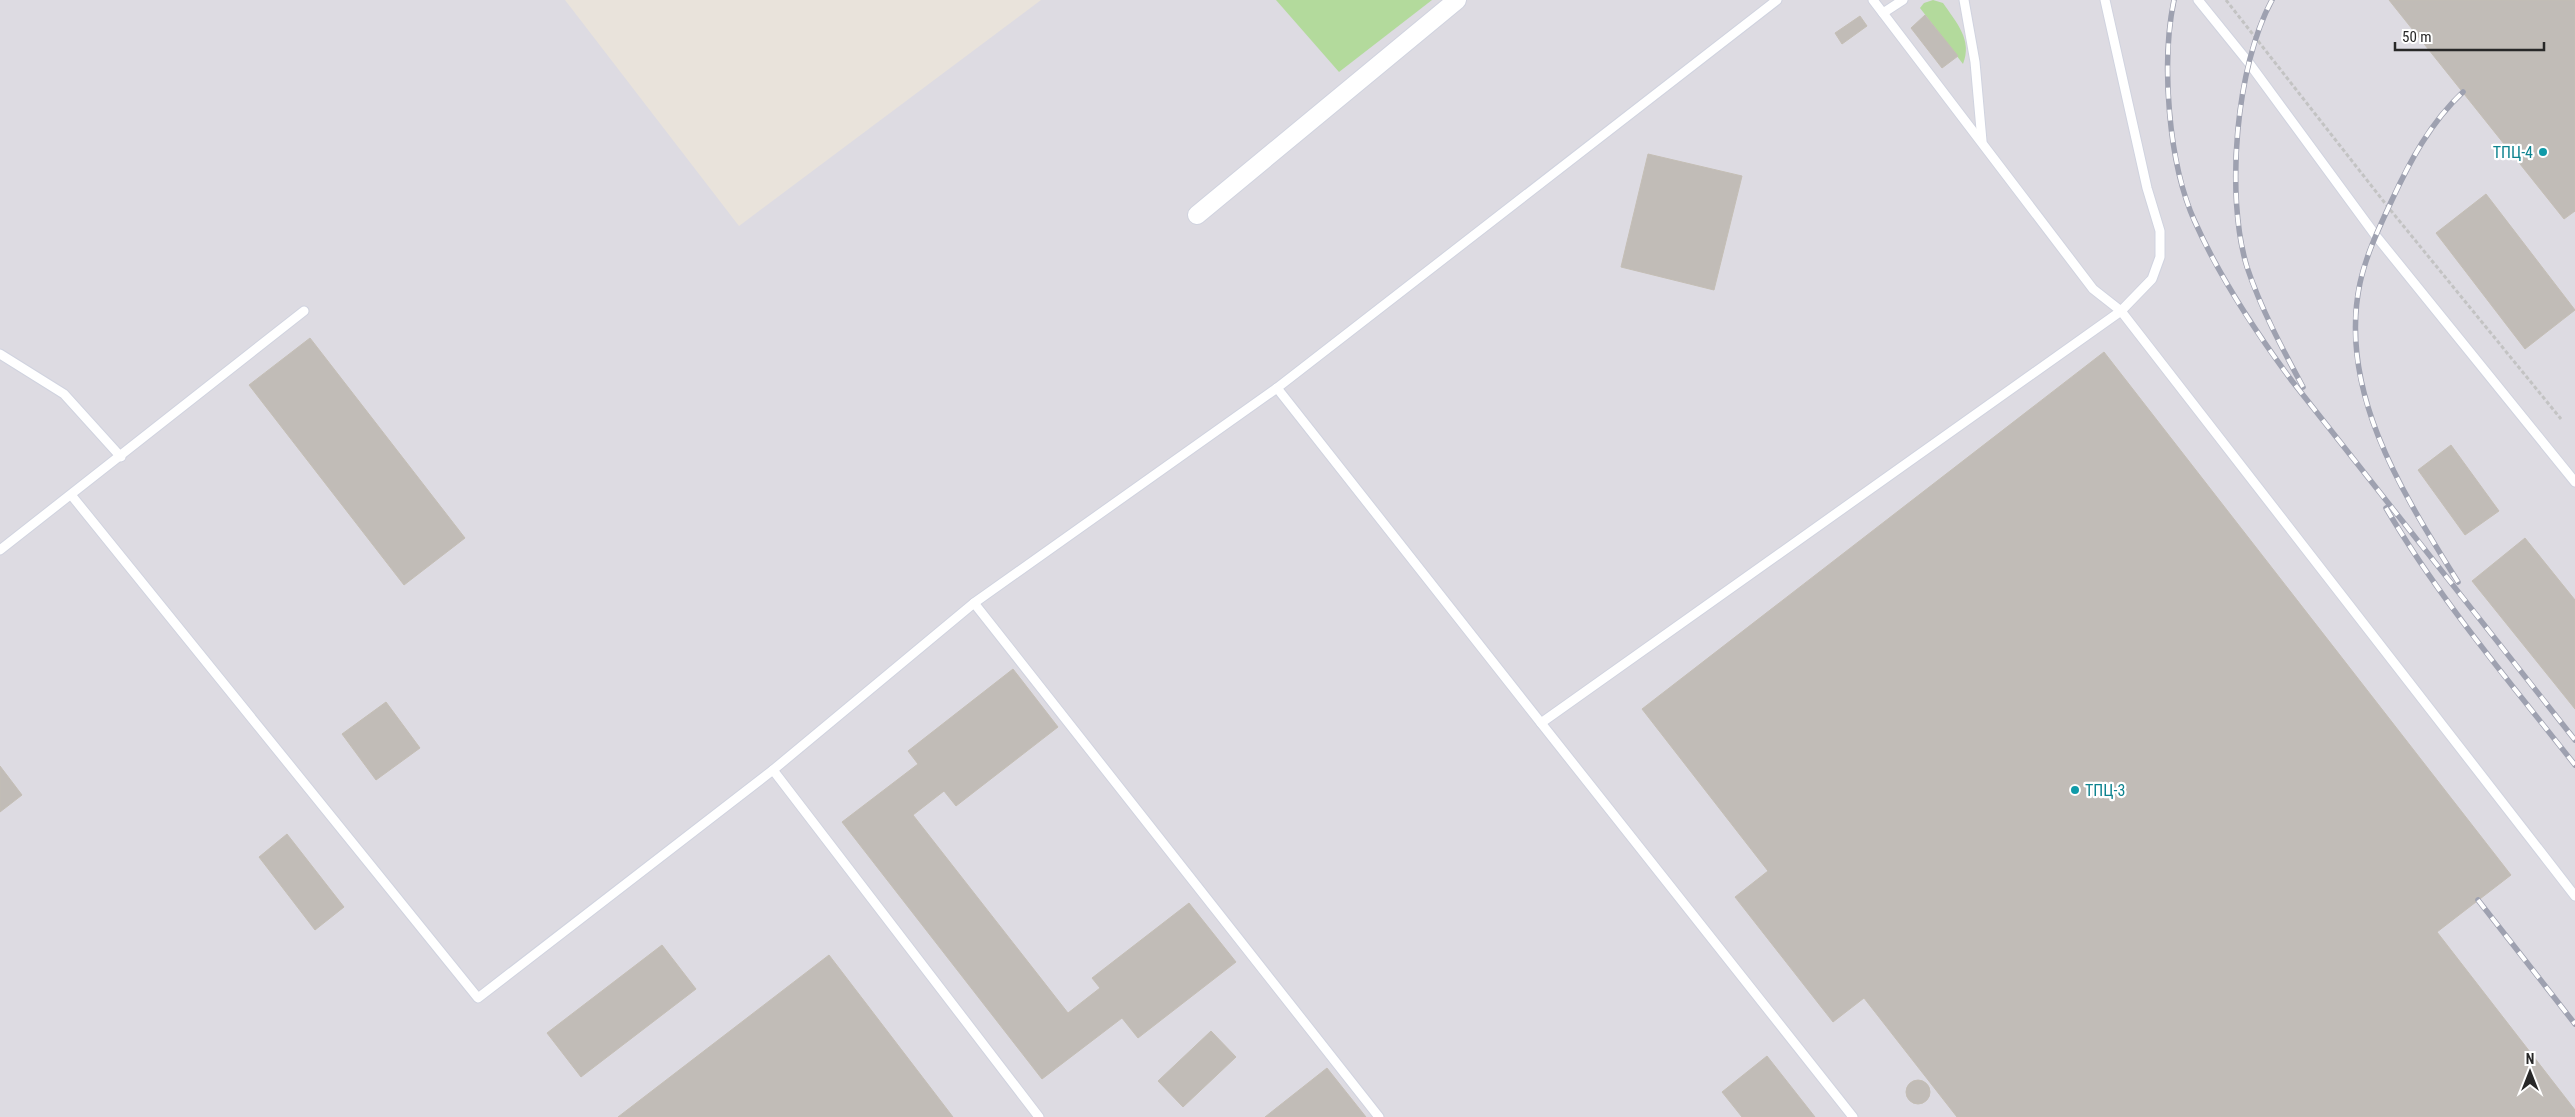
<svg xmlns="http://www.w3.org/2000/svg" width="2575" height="1117" font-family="'Roboto Condensed',sans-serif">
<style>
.industrial{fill:#dddbe2}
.green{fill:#b3da9c}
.building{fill:#c1bcb7;stroke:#c4beb5}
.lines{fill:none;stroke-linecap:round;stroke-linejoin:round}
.lane-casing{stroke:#d0d3df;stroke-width:11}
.street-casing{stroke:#d0d3df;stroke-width:20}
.path{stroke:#c3c3c3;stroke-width:3;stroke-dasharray:4 2.5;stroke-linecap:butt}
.lane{stroke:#fff;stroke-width:9}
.street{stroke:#fff;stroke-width:18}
.rail-casing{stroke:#9ea1b0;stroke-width:5.5}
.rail{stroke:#fff;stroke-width:4;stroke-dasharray:11;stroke-linecap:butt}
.culture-dot{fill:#0f9aa8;stroke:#fff;stroke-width:2}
.labels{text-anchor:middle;stroke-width:4.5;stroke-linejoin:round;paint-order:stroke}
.culture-label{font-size:16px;fill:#0d838f;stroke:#fff;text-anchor:end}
</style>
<rect width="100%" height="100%" fill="#e9e3db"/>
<path class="industrial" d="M0,0H565L739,226L1041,0H2575V1117H0Z"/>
<g class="green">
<path d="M1276,0H1432L1339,72Z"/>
<path d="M1933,0L1943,3C1956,22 1973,40 1963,64L1920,8L1924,3Z"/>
</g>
<g class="building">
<path d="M2389,0H2575V211L2564,219Z"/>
<path d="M1925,15L1958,56L1942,68L1911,28Z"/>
<path d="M1860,16L1867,26L1842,44L1835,33Z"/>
<path d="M1648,154L1742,176L1714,290L1621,267Z"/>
<path d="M2486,194L2575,310L2525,349L2436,233Z"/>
<path d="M310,338L465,538L404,585L249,385Z"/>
<path d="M2104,352L2511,875L2437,932L2575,1110V1117H1957L1864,998L1833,1022L1735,897L1768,871L1642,709Z"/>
<path d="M2451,445L2499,511L2465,535L2418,470Z"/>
<path d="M2525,538L2575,600V709L2472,581Z"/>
<path d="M1013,669L1058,727L956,806L944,791L913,815L1068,1013L1100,988L1092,978L1189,903L1236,962L1138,1038L1122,1018L1042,1079L842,822L918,764L908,751Z"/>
<path d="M386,702L420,748L376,780L342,734Z"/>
<path d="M0,766L22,795L0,812Z"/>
<path d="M287,834L344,907L315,930L259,857Z"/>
<path d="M662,945L696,989L581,1077L547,1033Z"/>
<path d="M829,955L953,1117H618Z"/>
<path d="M1211,1031L1236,1057L1183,1107L1158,1081Z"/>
<path d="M1767,1056L1815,1117H1742L1722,1092Z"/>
<path d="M1327,1068L1366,1117H1265Z"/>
<circle cx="1918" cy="1092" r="12"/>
</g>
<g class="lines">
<defs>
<g id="lane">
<path d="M1873,0L2093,289L2121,311L2152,279L2160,257V231L2147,188L2105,0"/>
<path d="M1964,0L1975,62L1982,141"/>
<path d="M2198,0L2249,63L2376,236L2575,482"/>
<path d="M1883,13L1903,0"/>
<path d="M0,354L64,394L121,457"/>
<path d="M1277,388L1541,723L2121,311L2575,896"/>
<path d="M72,496L478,998L773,770"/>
<path d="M0,550L304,311"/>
<path d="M974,603L1379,1117"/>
<path d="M1541,723L1853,1117"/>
<path d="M1039,1117L773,770L974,603L1277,388L1777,0"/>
</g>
<path id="street" d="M1197,215L1457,0"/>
</defs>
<use href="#lane" class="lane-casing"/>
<use href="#street" class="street-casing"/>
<path class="path" d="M2226,0L2388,207L2561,419"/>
<use href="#lane" class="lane"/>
<use href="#street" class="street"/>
<defs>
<g id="rail">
<path d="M2174,0C2161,62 2168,163 2195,222C2220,278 2255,331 2292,381L2575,740"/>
<path d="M2272,0C2236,66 2225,195 2247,267C2261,309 2282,348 2303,387"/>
<path d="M2386,508C2440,600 2509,681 2575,765"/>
<path d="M2458,582C2404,495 2337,392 2360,283C2366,255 2379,228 2391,202C2410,161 2430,123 2463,92"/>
<path d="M2478,900L2575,1024"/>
</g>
</defs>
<use href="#rail" class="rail-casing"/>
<use href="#rail" class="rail"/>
</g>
<g class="culture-dot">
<circle cx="2543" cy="152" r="5"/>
<circle cx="2075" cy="790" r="5"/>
</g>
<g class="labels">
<g class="culture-label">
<text x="2533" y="158">ТПЦ-4</text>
<text x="2085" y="796" text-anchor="start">ТПЦ-3</text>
</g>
</g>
<g transform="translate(2530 1072)" stroke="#ffffff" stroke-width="4" paint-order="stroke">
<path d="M0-4L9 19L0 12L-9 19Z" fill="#282828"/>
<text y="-8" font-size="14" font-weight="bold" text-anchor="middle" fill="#282828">N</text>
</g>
<path d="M2395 42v8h149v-8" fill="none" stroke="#282828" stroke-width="2.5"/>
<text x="2402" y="42" font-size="15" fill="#282828" stroke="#ffffff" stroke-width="4" paint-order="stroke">50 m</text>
</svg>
